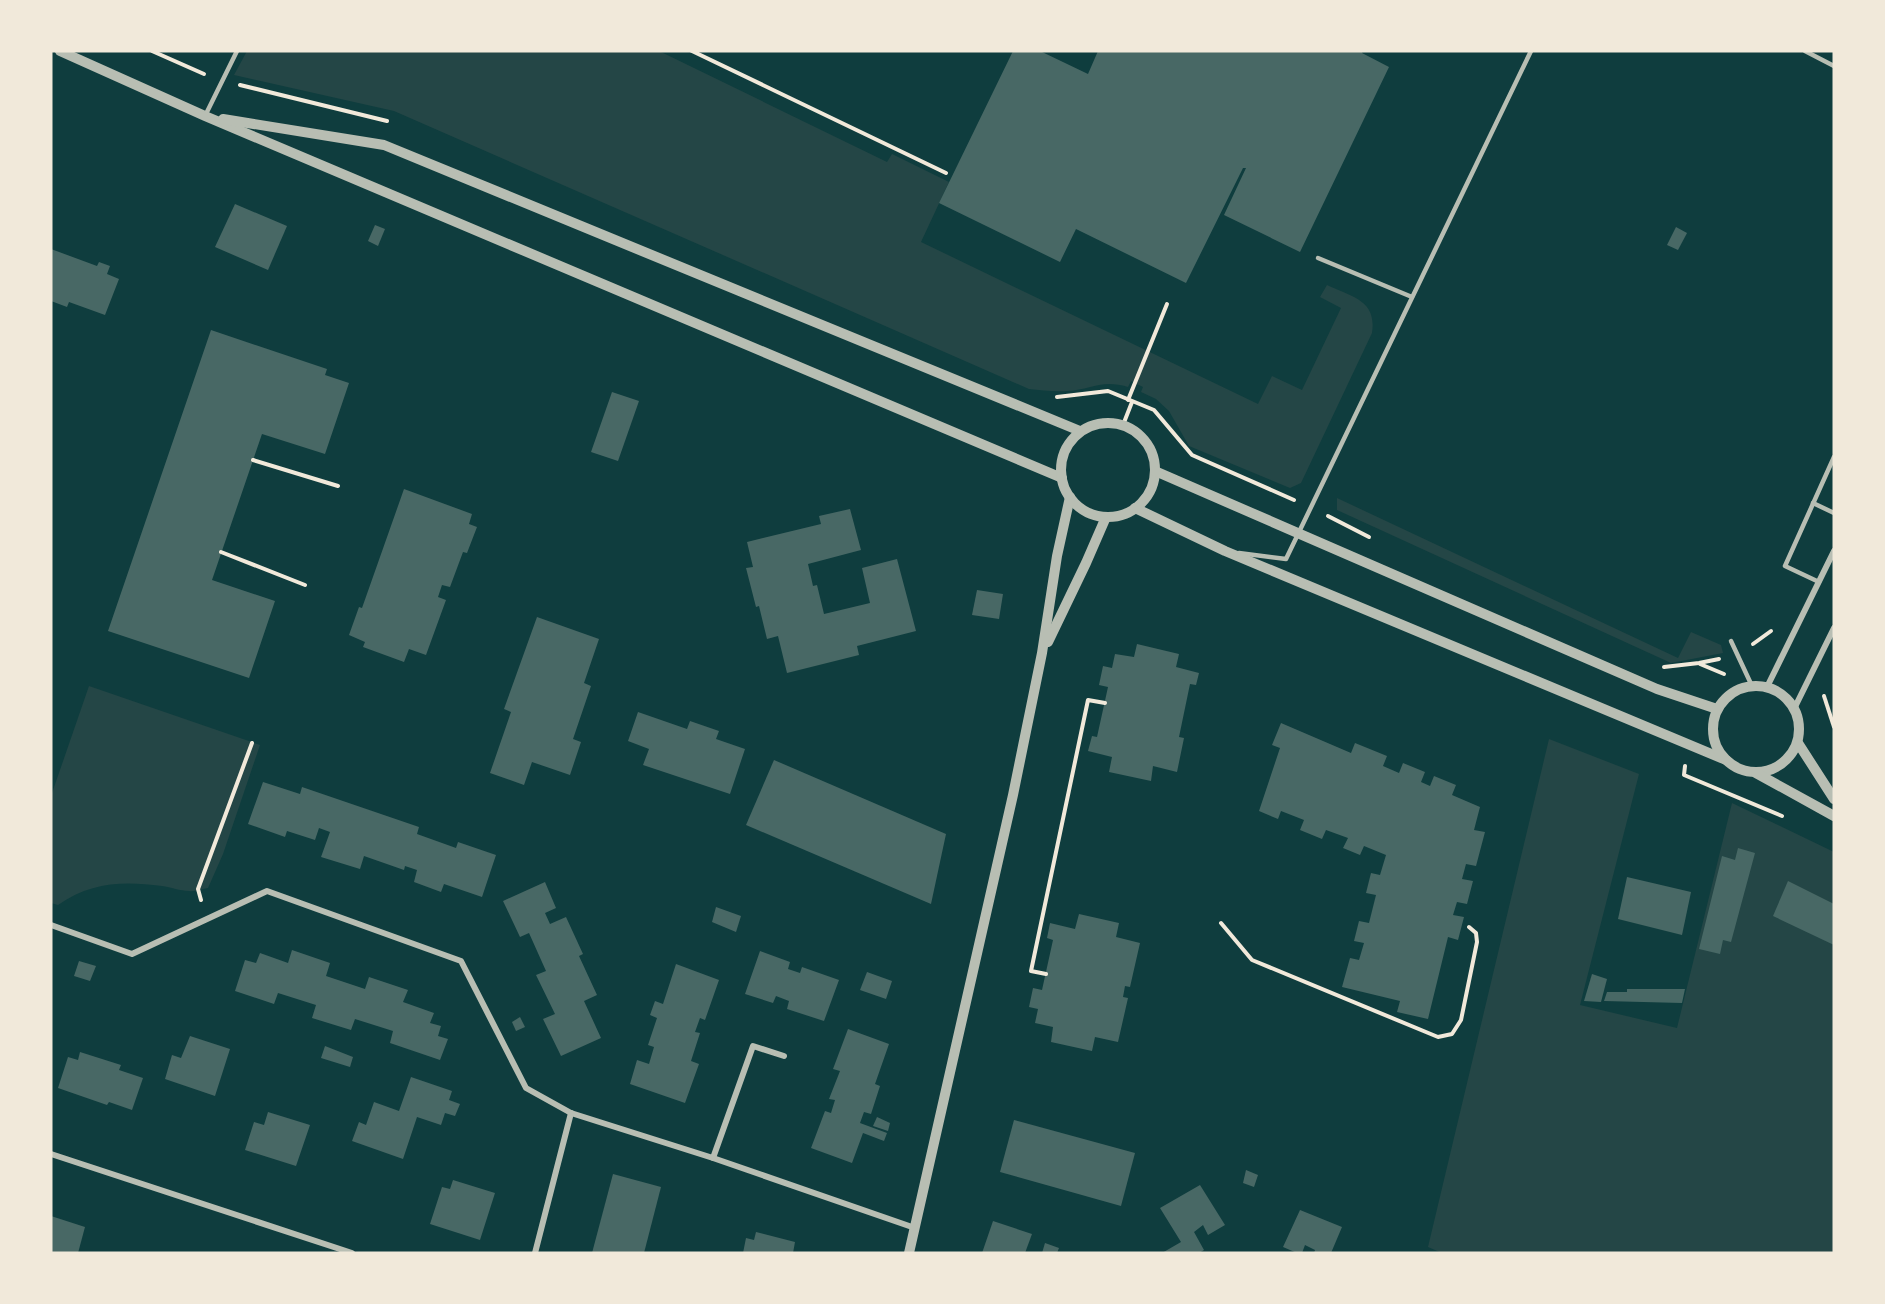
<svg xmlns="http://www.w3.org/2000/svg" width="1885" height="1304" font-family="Georgia,serif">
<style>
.green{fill:#244646}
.building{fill:#486865}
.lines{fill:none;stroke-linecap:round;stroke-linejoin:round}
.path{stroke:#f1e9da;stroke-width:4}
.service{stroke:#b8beb3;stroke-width:4.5}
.minor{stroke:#b8beb3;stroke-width:6}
.tertiary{stroke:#b8beb3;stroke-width:10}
</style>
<rect width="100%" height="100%" fill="#0f3d3e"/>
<g class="green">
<path d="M247,51H659L887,162L892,154L949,182L921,242L1258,404L1272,376L1302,390L1341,308L1320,297L1327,285C1352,297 1377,300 1372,333L1301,483L1290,488L1189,446L1169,411L1156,399L1141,392L1143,387L1131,381L1128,387C1101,379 1091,390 1067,391C1054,392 1041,390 1029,389L394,111L234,75Z"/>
<path d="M1337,498L1678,658L1691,632L1721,645L1723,653L1671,663L1337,510Z"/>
<path d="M89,686L260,745L223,854L208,888C202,889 195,892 189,891C180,891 171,887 162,886C123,881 91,882 58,905L51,903V796Z"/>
<path d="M1549,739L1639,774L1580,1005L1677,1028L1732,803L1834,852V1253H1442L1428,1247Z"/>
</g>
<g class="building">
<path d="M1013,51H1040L1088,74L1098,51H1363L1362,53L1389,67L1300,252L1224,215L1246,168H1243L1186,283L1076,229L1060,262L939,203Z"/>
<path d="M235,204L287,226L268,270L215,247Z"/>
<path d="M375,225L385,229L378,246L368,241Z"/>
<path d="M1676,227L1687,233L1678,250L1667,245Z"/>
<path d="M51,249L97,266L99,262L110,266L107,274L119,279L105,315L69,302L67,307L51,301Z"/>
<path d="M211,330L327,369L325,375L349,383L325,454L262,434L212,580L275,601L249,678L108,631Z"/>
<path d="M612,392L639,401L618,461L591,452Z"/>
<path d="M404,489L472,514L469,524L477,527L467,553L463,552L450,587L442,585L438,597L446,600L426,655L409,649L404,662L363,647L365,642L349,635L359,607L362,608Z"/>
<path d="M850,509L861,550L808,564L813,586L817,585L824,614L870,603L862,568L897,559L916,631L857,646L859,655L787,673L778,636L767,639L759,606L756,607L746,568L753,567L747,542L821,524L819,516Z"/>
<path d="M977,590L1003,594L999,619L972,615Z"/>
<path d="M537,617L599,639L584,683L591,686L573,739L581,742L570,775L532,762L524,785L490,773L511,712L504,709Z"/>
<path d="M1137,644L1179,654L1176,667L1199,673L1196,685L1190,684L1179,737L1184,738L1177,772L1153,766L1151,781L1109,772L1112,757L1088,751L1092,736L1097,737L1108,687L1099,685L1103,666L1112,668L1115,654L1134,657Z"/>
<path d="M638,712L687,729L690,721L719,731L716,739L745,749L730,794L643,765L649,749L628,741Z"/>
<path d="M1281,723L1351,753L1355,743L1387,756L1383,766L1399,773L1403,763L1425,772L1421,782L1430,786L1434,776L1456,785L1452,795L1480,807L1474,830L1485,832L1476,866L1466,864L1462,879L1473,881L1467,904L1457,902L1453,915L1464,917L1458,940L1448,937L1428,1019L1397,1012L1400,1001L1342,987L1350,958L1359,960L1364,943L1354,941L1359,921L1369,923L1376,895L1366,893L1371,873L1380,875L1386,855L1364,846L1360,855L1343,848L1348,838L1326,830L1322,839L1300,830L1304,820L1281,811L1278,819L1259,811L1280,748L1272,745Z"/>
<path d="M774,760L946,834L931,904L746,825Z"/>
<path d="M263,782L300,794L302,787L419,827L417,834L456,848L458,842L496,855L482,897L444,884L441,892L414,882L417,870L405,866L404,870L364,856L360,869L321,857L330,832L319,828L315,840L287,831L285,837L248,824Z"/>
<path d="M1738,848L1755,853L1731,942L1723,940L1720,954L1699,949L1722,856L1735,860Z"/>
<path d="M1627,877L1691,892L1682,935L1618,919Z"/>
<path d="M1788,881L1834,904V945L1773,916Z"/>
<path d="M545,882L556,908L545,913L550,924L566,917L583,954L579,956L597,995L584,1001L601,1038L561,1056L543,1019L555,1014L536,975L546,971L529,933L520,937L503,901Z"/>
<path d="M716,907L741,916L736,932L712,922Z"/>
<path d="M1079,914L1119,923L1116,937L1140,943L1130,987L1125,986L1123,997L1128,998L1118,1042L1095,1037L1092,1051L1051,1042L1053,1027L1035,1023L1038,1009L1029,1007L1033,988L1042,990L1053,940L1047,938L1050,923L1075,929Z"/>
<path d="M292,950L330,963L326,976L365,989L369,977L408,990L403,1002L434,1013L430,1023L441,1026L438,1036L448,1039L440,1060L390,1043L393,1031L355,1019L351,1030L312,1018L316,1005L278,993L274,1004L235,991L245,960L256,963L260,953L288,963Z"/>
<path d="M760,951L790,962L788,969L800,973L802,967L839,980L824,1021L787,1009L789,1001L776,996L773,1003L745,994Z"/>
<path d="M79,961L96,966L90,981L74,976Z"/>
<path d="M676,964L719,980L705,1020L700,1018L695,1032L700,1033L691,1061L699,1064L685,1103L630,1084L637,1060L649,1064L654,1047L648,1045L657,1018L650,1015L655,1001L663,1004Z"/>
<path d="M867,972L892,981L886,999L860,990Z"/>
<path d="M1592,974L1607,979L1601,1002L1584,1001Z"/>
<path d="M1627,989H1685L1682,1003L1604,1001L1607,992H1627Z"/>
<path d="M520,1017L525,1027L516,1031L512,1022Z"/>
<path d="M848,1029L889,1044L875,1084L880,1086L871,1114L864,1112L860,1123L887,1133L884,1141L863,1133L852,1163L811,1148L825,1111L831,1113L835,1100L829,1099L840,1071L833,1069Z"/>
<path d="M190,1036L230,1049L215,1096L165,1079L172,1055L181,1058Z"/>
<path d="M325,1046L353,1057L350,1067L321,1058Z"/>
<path d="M80,1052L121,1065L119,1070L143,1078L132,1110L109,1102L107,1105L58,1088L68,1057L78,1060Z"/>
<path d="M411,1077L452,1091L449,1100L460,1104L455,1116L445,1113L441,1125L417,1117L403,1159L352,1141L359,1122L366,1125L374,1102L399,1111Z"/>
<path d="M268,1112L310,1125L296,1166L245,1150L254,1122L264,1125Z"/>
<path d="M877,1117L890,1123L888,1131L873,1126Z"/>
<path d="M1014,1120L1135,1153L1121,1206L1000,1172Z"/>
<path d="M1246,1170L1258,1175L1254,1187L1243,1183Z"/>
<path d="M613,1174L661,1187L644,1253H592Z"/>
<path d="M453,1180L495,1193L480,1240L430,1224L442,1187L450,1189Z"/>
<path d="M1200,1185L1225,1225L1208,1235L1203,1225L1194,1232L1204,1250L1199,1253H1162L1181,1242L1160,1208Z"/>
<path d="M1300,1210L1342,1227L1331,1253H1314L1315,1250L1305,1245L1302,1253H1297L1283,1247Z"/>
<path d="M51,1216L85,1227L78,1253H51Z"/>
<path d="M993,1221L1032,1234L1025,1253H982Z"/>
<path d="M756,1232L795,1242L793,1253H743L746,1238L754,1240Z"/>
<path d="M1045,1243L1059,1248L1057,1253H1042Z"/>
</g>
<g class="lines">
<g class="path">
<path d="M152,51L204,74"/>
<path d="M692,51L946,173"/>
<path d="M240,85L387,121"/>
<path d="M1057,397L1108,391L1154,410L1192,455L1294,500"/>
<path d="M1128,400L1167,304"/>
<path d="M1123,425L1132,402"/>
<path d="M253,460L338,486"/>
<path d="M1328,516L1369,537"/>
<path d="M221,552L305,585"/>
<path d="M1753,644L1771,631"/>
<path d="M1700,664L1724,674"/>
<path d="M1664,667L1699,663L1719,659"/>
<path d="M1824,696L1834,727"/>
<path d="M1685,766L1684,775L1782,816"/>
<path d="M201,900L198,889L252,743"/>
<path d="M1221,923L1252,960L1438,1037L1452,1034L1461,1020L1477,942L1476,933L1469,927"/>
<path d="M1046,974L1031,971L1088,700L1105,703"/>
</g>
<g class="service">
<path d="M1805,51L1834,66"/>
<path d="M205,116L237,51"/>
<path d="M1318,258L1412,297"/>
<path d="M1813,503L1834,513"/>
<path d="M1239,553L1286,559L1531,51"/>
<path d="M1819,582L1785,566L1834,457"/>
<path d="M1731,641L1752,686"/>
</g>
<g class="minor">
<path d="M1767,687L1834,551"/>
<path d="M1794,709L1834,628"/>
<path d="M51,925L132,954L267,891L461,961L526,1088L571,1113L713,1158L915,1228"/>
<path d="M51,1154L352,1253"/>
<path d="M713,1158L753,1046L784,1056"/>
<path d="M535,1253L571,1113"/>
</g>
<g class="tertiary">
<path d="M60,51L205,116L1062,478"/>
<path d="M223,119L384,145L1080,431"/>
<circle cx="1108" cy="470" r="47"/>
<path d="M1155,471L1657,689L1717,709"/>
<path d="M1135,508L1225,551L1726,760"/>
<path d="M1048,642L1086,563L1106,517"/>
<circle cx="1756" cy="729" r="43"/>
<path d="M1798,743L1834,799"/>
<path d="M1756,773L1834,816"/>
<path d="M909,1253L1013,795L1042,653L1057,556L1070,497"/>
</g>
</g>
<rect width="1885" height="1304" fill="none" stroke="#f1e9da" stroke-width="105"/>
</svg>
